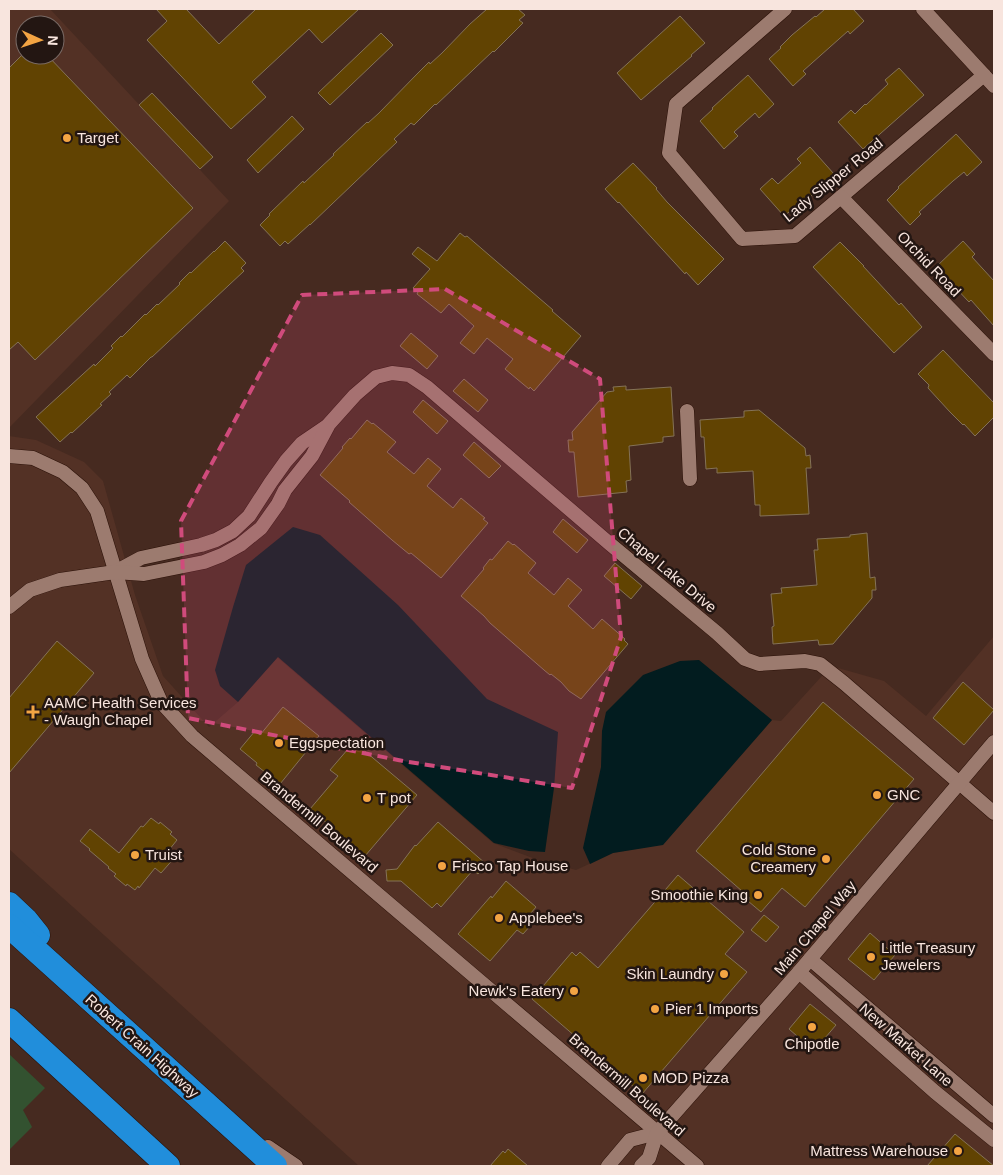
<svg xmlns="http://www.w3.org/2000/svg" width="1003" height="1175" font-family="Helvetica,sans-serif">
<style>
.built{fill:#533125;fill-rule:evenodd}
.green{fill:#335230}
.water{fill:#021c1f}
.building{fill:#614302;stroke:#847257}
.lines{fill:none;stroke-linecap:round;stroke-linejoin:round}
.street-casing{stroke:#2b1108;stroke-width:15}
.highway-casing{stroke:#2b1108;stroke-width:25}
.street{stroke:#9c7b6f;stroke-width:14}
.highway{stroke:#218edb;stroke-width:24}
.marked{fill:#d04b7c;fill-opacity:0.2;stroke:#d04b7c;stroke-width:4;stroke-dasharray:10 6;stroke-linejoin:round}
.poi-dot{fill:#f3a443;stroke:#231612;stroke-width:2}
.labels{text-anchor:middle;stroke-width:5;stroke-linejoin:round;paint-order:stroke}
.poi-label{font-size:15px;fill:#f8e5de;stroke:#231612;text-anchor:start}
.street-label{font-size:15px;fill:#f8e5de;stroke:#231612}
</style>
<rect width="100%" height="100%" fill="#462a20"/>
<g class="built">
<path d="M9,9H50L229,201L9,428ZM25,25H55V55H25Z"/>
<path d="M9,436L36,440L84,462L103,481L135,595L163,676L209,727L238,702L277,657L493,843L538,860L576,870L613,853L663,844L772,720L781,721L831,666L884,681L926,716L994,636V1166H359L9,849Z"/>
</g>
<path class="green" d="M9,1054L45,1088L23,1110L32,1127L9,1150Z"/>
<g class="water">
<path d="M293,527L320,535L398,605L487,699L558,732L554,788L545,852L529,851L494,843L278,657L238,702L220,686L215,670L233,607L246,565Z"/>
<path d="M699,660L772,720L663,845L613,853L590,864L583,848L601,767L602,731L606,712L643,675L680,661Z"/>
</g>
<g class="building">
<path d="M156,9H186L219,44L256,9H359L322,43L309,29L252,82L266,97L231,129L147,40L167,21Z"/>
<path d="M487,9H518L525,15L519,20L523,23L494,52L493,51L436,105L435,104L414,125L411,123L394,139L397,142L310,225V224L288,244L285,241L280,246L260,225L270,215L269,214L303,181L304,183L320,168L334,155L333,154L367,122L368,123L379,113L418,73L429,62L430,64L442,53L470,24Z"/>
<path d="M825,9H853L864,21L850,34L848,31L803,71L806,74L793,86L769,59L781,48L780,47L792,35L815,16L816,17Z"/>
<path d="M680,16L705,43L691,55L692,56L641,100L617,73Z"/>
<path d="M381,33L393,45L330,105L318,93Z"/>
<path d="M22,55H47L193,208L35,360L18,342L9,350V68Z"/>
<path d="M899,68L924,95L863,149L838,122L851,110L855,114L865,104L866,105L888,84L885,80Z"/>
<path d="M748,75L774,104L759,118L755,113L734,132L738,136L724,149L700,121L713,109L712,108Z"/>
<path d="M152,93L213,157L200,169L139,105Z"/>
<path d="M292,116L304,129L258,173L247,160Z"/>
<path d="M956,134L982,162L967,176L964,172L953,181L919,212L921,214L910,225L887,200L899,188L898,187Z"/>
<path d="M810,147L834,174L821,185L822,186L810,197L809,196L784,216L760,189L772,178L778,184L801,163L797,159Z"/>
<path d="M633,163L657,188L656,189L667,202L724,259L698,285L686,272L685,274L619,202L618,203L605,189Z"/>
<path d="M460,233L465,237L467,236L518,280L553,310L552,311L581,336L534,391L530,387L529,389L505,369L513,359L487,338L474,354L460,343L474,326L449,304L441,313L417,294L418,292L413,288L430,269L412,254L418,247L437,261Z"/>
<path d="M225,241L246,263L241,268L244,271L152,357H151L130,378L127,375L109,392L111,394L100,404L102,405L72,433L71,432L60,442L36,417L94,364L95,366L113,348L111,346L121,336L122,337L145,314L146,315L157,304L158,305L180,284L179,283L190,272L191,273L214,251V252Z"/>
<path d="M963,241L975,254L972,257L994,281V326L971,300L969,302L936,267Z"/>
<path d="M840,242L864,266H863L899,305L901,303L922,327L894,353L813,267Z"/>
<path d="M411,333L438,356L427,369L400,346Z"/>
<path d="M943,350L994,403V417L975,436L964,424L963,425L950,412L928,388L929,385L918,374Z"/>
<path d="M464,379L488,400L478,412L453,391Z"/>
<path d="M626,386V390L671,387L674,436L663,437V442L629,446L631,480L626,481L627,492L578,497L574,452H569L568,440H573L572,432L607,392L614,391L613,387Z"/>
<path d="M423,400L448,421L437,434L413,412Z"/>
<path d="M759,410L805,448L806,456L810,455L811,468H806L809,514L760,516V505H755L753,471L717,473V468L706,469L704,437H701L700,420L744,417V411Z"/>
<path d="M367,420L372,424L373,423L396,442L387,452L414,474L428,458L441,469L427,486L453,508L461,498L485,518L483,519L488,523L441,578L411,553L409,554L392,540L349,502L350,501L320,475L343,448L342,447L350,438L351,439Z"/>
<path d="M474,442L501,466L489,478L463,455Z"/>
<path d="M563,519L588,540L577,553L553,532Z"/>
<path d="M867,533L870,578L875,577L876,590H872V598L833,644L819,645L818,640L773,644L772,627L774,626L771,594L782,593L781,588L817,585L814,550H818L817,539L850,537V535Z"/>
<path d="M508,541L513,545L514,544L536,563L528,573L554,595L568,578L582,590L568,606L593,629L602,619L625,639L624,640L628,644L581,699L569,691L561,682L551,674L550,675L544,670L490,623L484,616L461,596L484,569L483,568L490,559L492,560Z"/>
<path d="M615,563L642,586L631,599L604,576Z"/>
<path d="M57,641L94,673L9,773V698Z"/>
<path d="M963,682L994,710L964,745L933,718Z"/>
<path d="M823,702L914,779L805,907L782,888L761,912L748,901L750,898L696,851Z"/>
<path d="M283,707L319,736L280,784L256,765L257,763L240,749L255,731L260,735Z"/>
<path d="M354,742L417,795L365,856L327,826L328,824L310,809L338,776L330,770Z"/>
<path d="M151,818L159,824L160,822L172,832L170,834L177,840L169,850L176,856L161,873L155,868L139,888L138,886L135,890L127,884L126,886L114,876L116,874L108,868L109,867L89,850L90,849L80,841L90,829L119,853L141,826L143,827Z"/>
<path d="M438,822L486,864L478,874L473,870L441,907L437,903L432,908L401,881H387L386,870L397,869L415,845L416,846Z"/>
<path d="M678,875L744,932L725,954L747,972L642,1094L532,999L572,952L576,956L580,952L598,968Z"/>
<path d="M506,881L536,907L525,920L531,925L523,934L517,930L490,961L458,934L491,896L492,898Z"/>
<path d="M764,915L779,927L766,942L751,930Z"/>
<path d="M870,933L895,955L874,980L848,959Z"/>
<path d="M810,1004L836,1025L814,1051L789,1029Z"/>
<path d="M955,1134L994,1166H927Z"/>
<path d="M508,1149L528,1166H490L503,1151L505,1153Z"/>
</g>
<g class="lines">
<defs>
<g id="street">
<path d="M785,9L676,104L669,153L742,239L795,236L984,75"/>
<path d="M923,9L994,86"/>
<path d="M841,197L994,354"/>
<path d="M687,411L690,479"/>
<path d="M9,456L33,458L63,472L82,488L97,511L142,659L161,702L192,736L697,1166"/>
<path d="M115,572L141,558L201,545L216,540L233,531L249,516L271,482L286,461L302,443L327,426"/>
<path d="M9,607L30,590L60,580L115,572L144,574L204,562L222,555L240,545L261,528L278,504L285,490L312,456L329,424L355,395L376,377L392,373L409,375L427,387L610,544L717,633L745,659L759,664L805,661L820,664L844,683L994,813"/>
<path d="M810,959L994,1116"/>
<path d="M799,972L935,1092L994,1140"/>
<path d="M268,1147L296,1166"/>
<path d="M608,1166L630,1140L657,1133"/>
<path d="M641,1166L649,1158L657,1133L799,972L994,742"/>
</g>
<g id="highway">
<path d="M9,904L26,920L38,935"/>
<path d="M9,926L275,1166"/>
<path d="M9,1020L168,1166"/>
</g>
</defs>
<use href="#street" class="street-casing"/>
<use href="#highway" class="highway-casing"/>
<use href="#street" class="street"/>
<use href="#highway" class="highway"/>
</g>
<path class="marked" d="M445,289L600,379L621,637L572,788L403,761L188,718L181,521L302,295Z"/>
<g class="poi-dot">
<circle cx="67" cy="138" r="5"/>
<path d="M30.5 704.5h5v5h5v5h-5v5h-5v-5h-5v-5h5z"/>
<circle cx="279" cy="743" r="5"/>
<circle cx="877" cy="795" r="5"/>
<circle cx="367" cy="798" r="5"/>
<circle cx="135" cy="855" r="5"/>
<circle cx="826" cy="859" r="5"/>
<circle cx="442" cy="866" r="5"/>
<circle cx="758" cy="895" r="5"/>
<circle cx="499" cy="918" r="5"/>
<circle cx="871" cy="957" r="5"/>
<circle cx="724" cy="974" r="5"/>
<circle cx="574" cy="991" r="5"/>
<circle cx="655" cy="1009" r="5"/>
<circle cx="812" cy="1027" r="5"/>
<circle cx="643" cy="1078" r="5"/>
<circle cx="958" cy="1151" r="5"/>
</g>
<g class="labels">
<g class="poi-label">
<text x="77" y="143">Target</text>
<text x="44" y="708">AAMC Health Services<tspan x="44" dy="17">- Waugh Chapel</tspan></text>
<text x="289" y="748">Eggspectation</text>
<text x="887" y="800">GNC</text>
<text x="377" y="803">T pot</text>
<text x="816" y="855" text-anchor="end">Cold Stone<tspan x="816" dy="17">Creamery</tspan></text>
<text x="145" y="860">Truist</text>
<text x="452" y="871">Frisco Tap House</text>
<text x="748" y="900" text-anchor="end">Smoothie King</text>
<text x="509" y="923">Applebee's</text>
<text x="881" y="953">Little Treasury<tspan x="881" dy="17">Jewelers</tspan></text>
<text x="714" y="979" text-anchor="end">Skin Laundry</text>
<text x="564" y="996" text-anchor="end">Newk's Eatery</text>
<text x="665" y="1014">Pier 1 Imports</text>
<text x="812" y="1049" text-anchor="middle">Chipotle</text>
<text x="653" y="1083">MOD Pizza</text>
<text x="948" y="1156" text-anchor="end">Mattress Warehouse</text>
</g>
<g class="street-label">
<text transform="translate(833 180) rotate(-39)" y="5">Lady Slipper Road</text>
<text transform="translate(929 264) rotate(46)" y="5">Orchid Road</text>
<text transform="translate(667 570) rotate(40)" y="5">Chapel Lake Drive</text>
<text transform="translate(319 822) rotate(40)" y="5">Brandermill Boulevard</text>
<text transform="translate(815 928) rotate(-50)" y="5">Main Chapel Way</text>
<text transform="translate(906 1045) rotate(41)" y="5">New Market Lane</text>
<text transform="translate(142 1046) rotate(42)" y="5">Robert Crain Highway</text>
<text transform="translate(627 1085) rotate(41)" y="5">Brandermill Boulevard</text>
</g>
</g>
<rect width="1003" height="1175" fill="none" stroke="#f8e5de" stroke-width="20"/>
<g transform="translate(40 40) rotate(93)"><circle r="24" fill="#231612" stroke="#786964"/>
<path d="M0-4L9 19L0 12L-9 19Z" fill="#f3a443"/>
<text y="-8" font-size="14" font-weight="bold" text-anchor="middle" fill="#f8e5de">N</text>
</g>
</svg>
